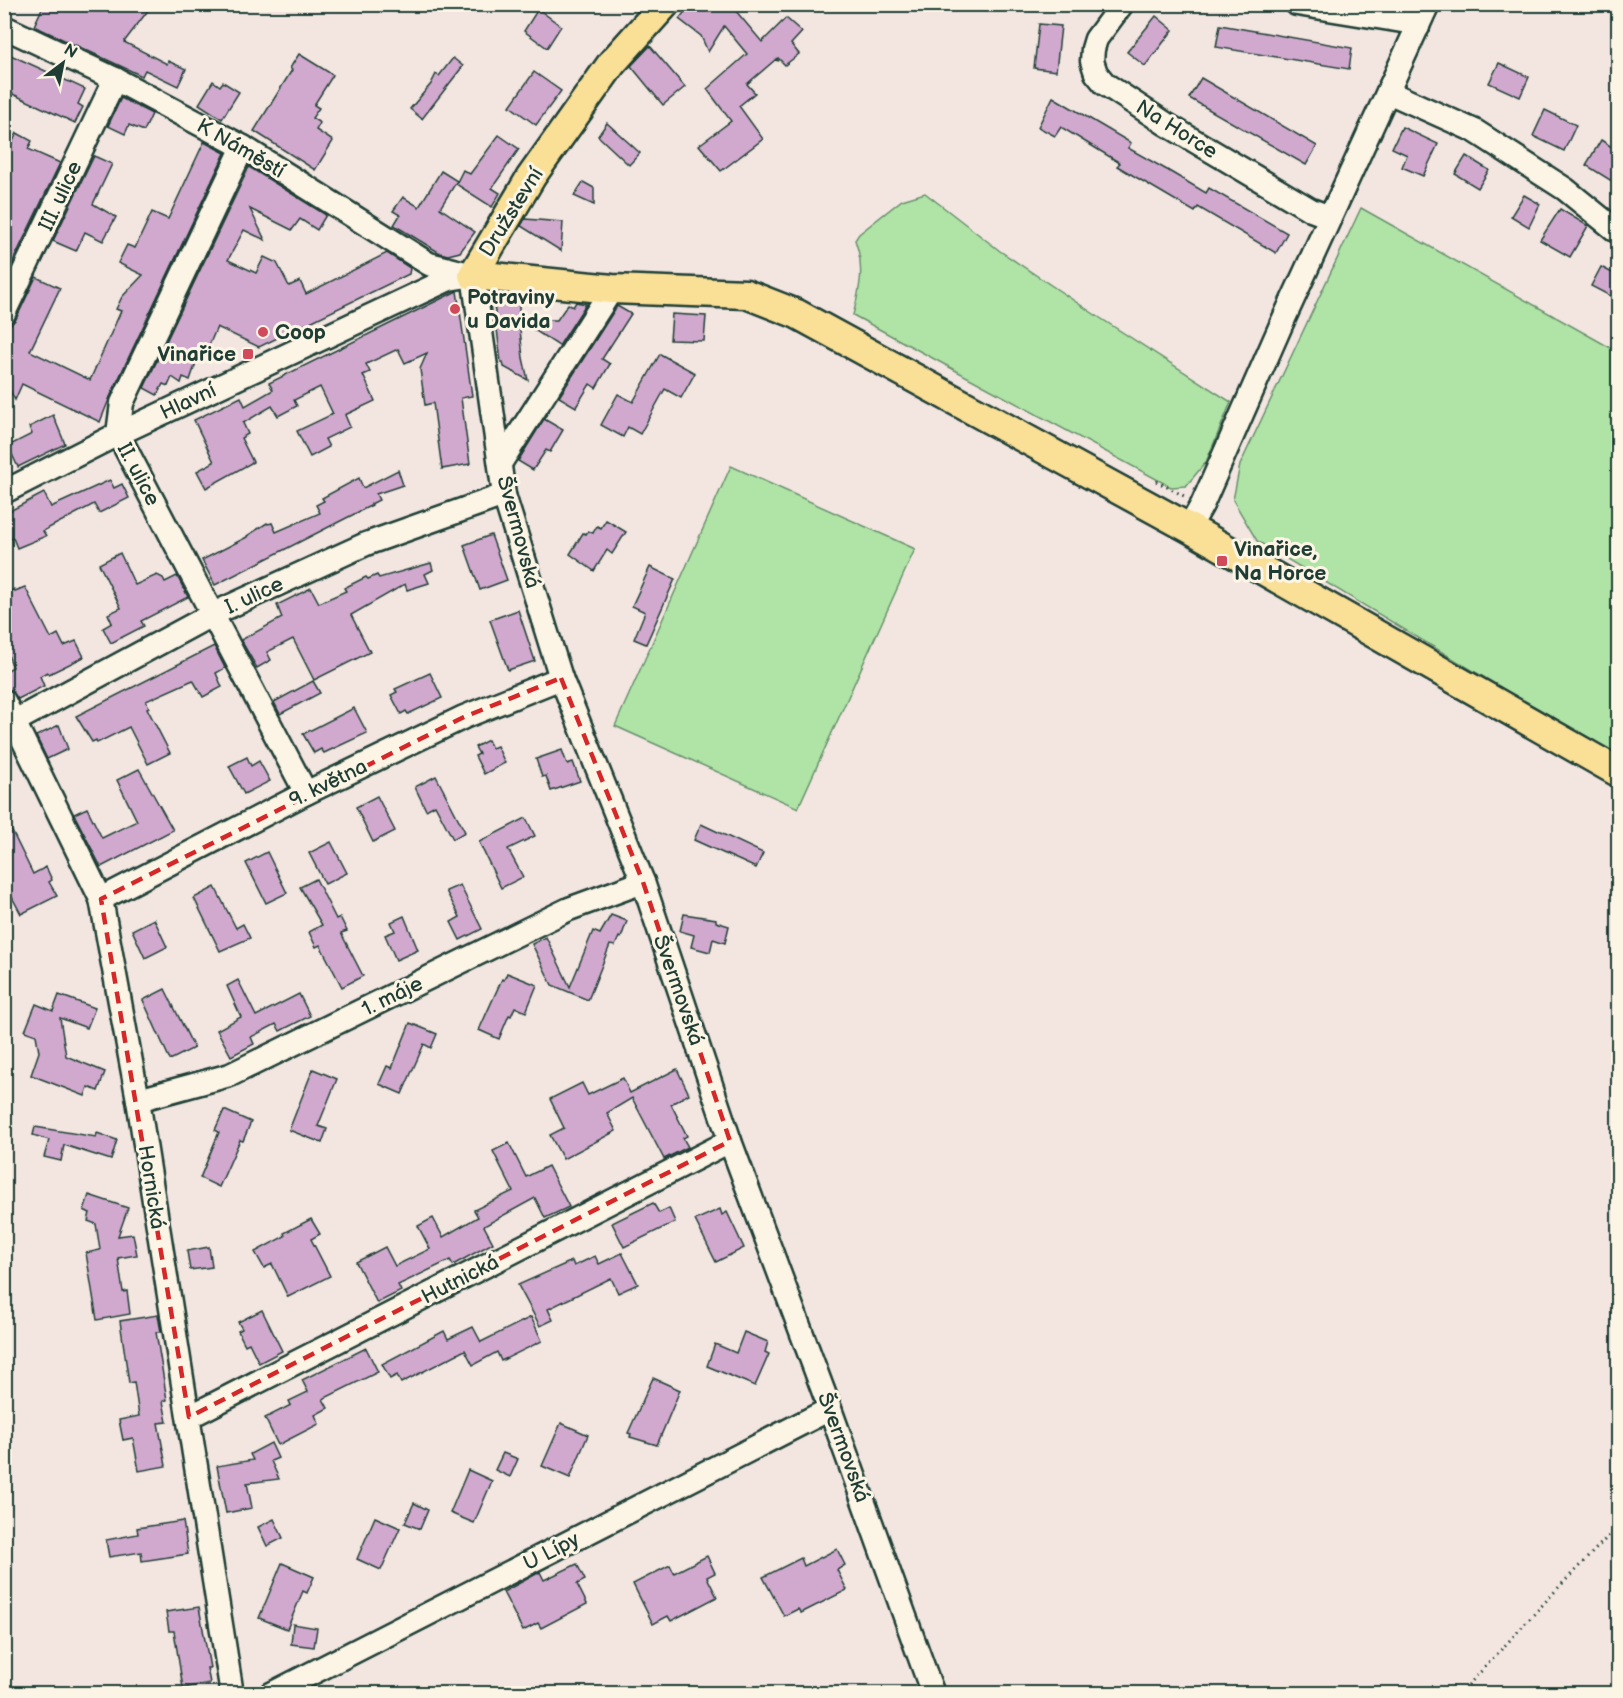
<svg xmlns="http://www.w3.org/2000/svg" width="1623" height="1698" font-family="'Balsamiq Sans',sans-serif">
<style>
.green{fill:#b0e4a6;stroke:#68906d;stroke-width:1.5}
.building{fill:#d1a9cf;stroke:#1f3d34;stroke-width:1.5}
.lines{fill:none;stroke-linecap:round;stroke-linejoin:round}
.minor-casing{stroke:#1f3d34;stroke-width:27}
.major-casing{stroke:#1f3d34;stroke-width:33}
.path{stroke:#1f3d34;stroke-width:3;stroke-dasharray:1.5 4.5;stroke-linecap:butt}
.minor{stroke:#fcf5e5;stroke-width:22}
.major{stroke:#fadf96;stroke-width:28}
.marked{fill:none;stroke:#d62828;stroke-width:4.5;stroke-dasharray:12 8;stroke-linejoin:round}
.poi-dot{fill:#d1495b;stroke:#fcf5e5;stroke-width:2}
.labels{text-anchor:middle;stroke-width:6;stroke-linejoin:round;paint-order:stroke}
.street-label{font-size:21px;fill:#1f3d34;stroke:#fcf5e5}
.poi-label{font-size:21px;font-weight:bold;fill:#1f3d34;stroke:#fcf5e5;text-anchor:start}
</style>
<rect width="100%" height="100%" fill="#f3e6e1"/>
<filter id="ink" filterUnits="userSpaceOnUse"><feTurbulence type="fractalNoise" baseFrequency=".0167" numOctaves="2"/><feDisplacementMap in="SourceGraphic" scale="12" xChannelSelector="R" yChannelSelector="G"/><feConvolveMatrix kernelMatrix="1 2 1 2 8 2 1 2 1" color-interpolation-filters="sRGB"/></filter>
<g filter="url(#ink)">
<g class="green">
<path d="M925,193L1000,251L1094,314L1231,402L1206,462L1186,486L1171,487L853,315C860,289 865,266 855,240L859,234L902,200Z"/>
<path d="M1361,208L1618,352V755L1597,745L1257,541L1233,500L1240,465Z"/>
<path d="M731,466L915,549L798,808L615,726Z"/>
</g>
<g class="building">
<path d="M44,4H153L124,42L167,64L168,61L186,69L178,86L145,70L142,76L34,26Z"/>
<path d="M691,4H730L762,42L786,18L802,32L791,44L799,54L785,65L778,58L776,59L779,61L775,60L747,84L755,93L739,106L763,139L721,171L699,145L731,121L707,89L747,54L724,26L708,52L701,36L679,19Z"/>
<path d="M538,9L561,26L547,48L524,31Z"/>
<path d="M1156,16L1173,30L1145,66L1127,52Z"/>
<path d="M1039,24L1061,26L1056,71L1034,68Z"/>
<path d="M1220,25L1352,48L1349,69L1216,47Z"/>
<path d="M650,46L685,87L663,105L631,66Z"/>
<path d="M4,52L85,89L78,104L83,107L75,123L4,90Z"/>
<path d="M299,54L333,75L314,105L319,108L312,118L320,123L316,130L333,141L315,170L254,131L292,70L290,68Z"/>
<path d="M453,58L463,66L422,119L410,109L431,84L436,74L439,76Z"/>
<path d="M1499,63L1529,77L1520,97L1489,83Z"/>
<path d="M534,72L561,91L536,125L510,106Z"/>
<path d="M1201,78L1317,146L1306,165L1189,98Z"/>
<path d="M213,81L220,86L223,82L239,92L222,119L199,104Z"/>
<path d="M1053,97L1131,143L1128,148L1167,170L1206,193L1209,188L1287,233L1276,253L1198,207L1195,212L1117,166L1120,163L1061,127L1055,136L1038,127Z"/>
<path d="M121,98L152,114L144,131L129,125L125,134L108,126Z"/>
<path d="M1545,110L1576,125L1564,151L1533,136Z"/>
<path d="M607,123L640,153L629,165L598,136Z"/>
<path d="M1402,127L1438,144L1423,176L1402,167L1407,155L1392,148Z"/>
<path d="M17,133L32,141L28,149L60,163L4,280V160Z"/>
<path d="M499,135L519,149L492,188L500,193L492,207L456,184L463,170L470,174Z"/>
<path d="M1601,140L1618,151V185L1586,165Z"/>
<path d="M204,142L225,153L110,397L100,422L22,384L15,400L4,379V326L11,324L16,319L36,277L60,288L30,351L90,380L121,311L116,309L122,297L143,275L118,263L127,245L135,248L152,212L168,219Z"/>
<path d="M94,156L112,164L93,204L116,217L103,241L85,232L76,251L53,241Z"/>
<path d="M1466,156L1489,170L1478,188L1455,174Z"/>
<path d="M249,167L326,215L317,230L300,219L292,230L250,209L265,240L244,230L228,260L256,273L264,257L277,263L289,286L300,281L306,294L387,253L410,268L409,274L259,347L217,327L204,357L199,354L190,380L183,377L181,383L172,377L168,386L163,384L157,395L144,388Z"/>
<path d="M441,171L457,181L440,208L475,232L460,252L448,255L440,253L394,225L400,215L393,211L403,197L419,207Z"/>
<path d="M583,182L594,188V205L574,196Z"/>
<path d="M1524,195L1540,204L1529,227L1511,216Z"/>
<path d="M1560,209L1588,226L1570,257L1540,240Z"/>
<path d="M525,219L563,222L561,251L521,226Z"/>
<path d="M1601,267L1618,276V300L1591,286Z"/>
<path d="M457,291L472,396L461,398L470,464L442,469L433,403L425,405L420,369L427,353L405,363L398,349L366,364L370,372L363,375L375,401L345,415L350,427L325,439L329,447L310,457L297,431L333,414L320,387L294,400L297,406L278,416L272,406L243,423L248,434L241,438L253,462L206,488L197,471L214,462L194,420L241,397L245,406L273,390L269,383Z"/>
<path d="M506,295L518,296L520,320H557L568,304L573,307L576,302L586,304L559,346L519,320L523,358L528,380L504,367L503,362H501L493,296Z"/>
<path d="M617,306L631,314L602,359L610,364L596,388L590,384L576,407L559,397Z"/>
<path d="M672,314L706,316L704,341L670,340Z"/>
<path d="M660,354L695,373L681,398L665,389L640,434L628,427L623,437L601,425L618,394L633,402Z"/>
<path d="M53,415L65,444L18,467L8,446L32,434L29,427Z"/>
<path d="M544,419L563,430L550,452L546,450L533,470L518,461Z"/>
<path d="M398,470L403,485L376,494L379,500L371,504L372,505L215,585L202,560L247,537V536L267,523L268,524L272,523L276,532L320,513L316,505L324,501L322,498L359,478L363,488Z"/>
<path d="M110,480L114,488L122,484L129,498L99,513L94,504L43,531L46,536L17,548L13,538L10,539L4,529V514L44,493L51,507Z"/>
<path d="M606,520L626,532L612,554L607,550L594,571L570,554L583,533L586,534L588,531L593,533L597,526L601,528Z"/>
<path d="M491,535L507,580L480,590L464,545Z"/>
<path d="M120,553L135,585L157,575L163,578L165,582L177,576L188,597L141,621L144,626L111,643L103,628L112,623L108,614L121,608L99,564Z"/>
<path d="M431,563L433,570L425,574L429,583L407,590L405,584L351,615L370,652L314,680L293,639L267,652L271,660L257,668L241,640L282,618L277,605L311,588L319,603L346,591L344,588L366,577L368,579L377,575L379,578Z"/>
<path d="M650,567L675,579L646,644L634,639L645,612L632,606Z"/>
<path d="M25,587L51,638L58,634L64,646L76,641L84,657L49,674L47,672L40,676L44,686L18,699L9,689L4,679V672L13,667L4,646V594L14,589L15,591Z"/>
<path d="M518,610L535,661L508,670L490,620Z"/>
<path d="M214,646L225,668L216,673L222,687L203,697L193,680L146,701L149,707L147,708L170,753L148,764L129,727L97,743L96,740L92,742L76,716Z"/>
<path d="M430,673L442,698L408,714L406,711L401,714L391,695L397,692L395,689Z"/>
<path d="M313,681L320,693L280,714L274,702Z"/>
<path d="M354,708L367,733L324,753L321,749L314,753L303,734Z"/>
<path d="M59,725L68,749L47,759L36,736Z"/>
<path d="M488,740L492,748L497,746L505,763L484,774L475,756L479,754L475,747Z"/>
<path d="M562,750L567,764L573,762L580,781L551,791L546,776L542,777L536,759Z"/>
<path d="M247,757L251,766L259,761L270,781L244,794L229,766Z"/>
<path d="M139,769L173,830L101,867L74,814L87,808L102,838L137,821L117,780Z"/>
<path d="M436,776L465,832L453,839L435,805L426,810L415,787Z"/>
<path d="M377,796L395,831L373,842L356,807Z"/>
<path d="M4,815L33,874L46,867L52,880L49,882L57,896L21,914L4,882Z"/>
<path d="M526,818L535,836L508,849L523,877L501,888L479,842Z"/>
<path d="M701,824L763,853L756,868L694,840Z"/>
<path d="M331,842L347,873L325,884L309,853Z"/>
<path d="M267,852L287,893L266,903L246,863Z"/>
<path d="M316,879L336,919L340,917L347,931L341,933L363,976L342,987L320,945L316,947L309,932L322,925L300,887Z"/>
<path d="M460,885L482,929L460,940L451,922L460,917L446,891Z"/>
<path d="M215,887L236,928L243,924L250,938L220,951L194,898Z"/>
<path d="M684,914L716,919V922L729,926L725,943L713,939L710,952L691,947L694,935L680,931Z"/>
<path d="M611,915L627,921L621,938L619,937L615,946L610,945L588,1000L552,985L532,944L546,937L570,987L593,931L600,934Z"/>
<path d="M404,916L418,950L396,960L385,935L395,931L391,922Z"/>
<path d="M154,919L167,947L145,958L132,930Z"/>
<path d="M507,973L537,985L526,1012L515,1007L511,1016L509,1015L499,1039L479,1030L502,979L504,980Z"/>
<path d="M238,980L256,1016L299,994L310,1016L280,1031L276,1024L251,1037L254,1044L231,1056L217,1030L241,1017L227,986Z"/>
<path d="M165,989L194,1048L170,1060L143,1000Z"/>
<path d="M59,995L95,1008L87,1028L60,1018L66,1056L105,1072L98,1091L88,1087L85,1096L31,1075L39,1052L36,1035L25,1031L36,1004L53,1011Z"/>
<path d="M410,1023L437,1034L431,1048L424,1044L402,1094L379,1084L387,1066L392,1068Z"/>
<path d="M313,1069L337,1079L318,1126L327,1129L322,1143L289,1130Z"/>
<path d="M677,1069L689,1094L671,1104L687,1136L683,1138L688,1147L664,1159L632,1098L607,1113L616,1131L563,1159L550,1135L564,1128L550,1099L582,1083L588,1095L623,1078L630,1093Z"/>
<path d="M224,1110L251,1122L243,1141L240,1140L219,1187L200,1178L219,1132L215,1130Z"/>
<path d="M35,1127L96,1137L97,1133L117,1140L111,1160L64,1145L61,1161L44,1157L49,1140L33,1135Z"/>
<path d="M509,1143L526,1177L548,1166L569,1207L545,1218L535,1198L484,1226L493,1243L453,1265L450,1260L398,1285L401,1291L377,1303L356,1262L385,1247L395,1266L430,1249L418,1226L433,1218L443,1237L478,1217L474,1210L513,1191L493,1151Z"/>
<path d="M89,1195L128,1208L118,1236L133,1234L137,1255L118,1258L123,1292L127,1291L130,1314L97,1320L86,1253L100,1250L96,1224L88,1221L90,1213L84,1210Z"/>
<path d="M653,1203L659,1213L669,1208L675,1222L624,1247L612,1223Z"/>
<path d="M720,1209L722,1215L727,1212L744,1248L716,1262L695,1220Z"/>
<path d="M311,1219L320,1234L311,1239L330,1276L288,1297L272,1264L264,1268L255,1252L285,1236L284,1233Z"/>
<path d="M209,1247L212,1267L190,1270L187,1251Z"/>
<path d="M622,1253L638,1284L618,1293L611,1278L548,1309L553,1320L540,1326L518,1285L572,1261L574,1266L595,1256L599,1264Z"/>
<path d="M262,1310L282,1351L259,1363L249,1343L245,1345L238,1331L242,1329L238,1322Z"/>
<path d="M158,1315L161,1332H156L167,1400L163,1401L167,1422L158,1423L166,1466L139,1471L133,1438L123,1440L119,1420L139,1416L134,1382L129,1383L120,1321Z"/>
<path d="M531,1317L542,1341L501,1361L497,1352L473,1365L465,1350L401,1383L397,1375L390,1379L382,1364L444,1331L448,1339L473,1327L481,1342Z"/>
<path d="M744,1332L768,1342L765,1352L769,1354L755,1386L707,1366L715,1344L736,1353Z"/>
<path d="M366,1348L378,1372L323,1399L328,1408L315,1415L319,1424L278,1445L265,1418L291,1405L289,1401L308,1392L302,1380Z"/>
<path d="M653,1378L680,1390L657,1445L630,1437L631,1434L628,1433Z"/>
<path d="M561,1423L588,1435L570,1478L542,1466Z"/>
<path d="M271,1443L278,1458L271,1461L279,1479L247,1483L252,1508L226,1513L217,1466L253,1460L250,1454Z"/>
<path d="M503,1453L518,1459L510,1477L495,1470Z"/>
<path d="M468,1470L492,1481L474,1523L450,1513Z"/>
<path d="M414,1503L428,1510L420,1529L405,1523Z"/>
<path d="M375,1517L400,1528L381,1570L357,1559Z"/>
<path d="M274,1519L283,1538L267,1546L258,1527Z"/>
<path d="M183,1521L188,1554L142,1561L141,1552L109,1557L106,1540L138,1534L137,1528Z"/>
<path d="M837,1549L845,1565L837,1570L847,1590L801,1613L798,1609L784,1616L763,1577L801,1558L804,1566Z"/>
<path d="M707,1556L715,1573L707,1577L717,1597L671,1621L668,1616L653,1624L633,1584L670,1565L674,1573Z"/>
<path d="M282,1563L314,1577L307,1593L303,1591L287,1629L259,1618Z"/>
<path d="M577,1564L585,1580L577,1584L587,1604L541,1628L538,1623L523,1631L503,1592L540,1572L544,1580Z"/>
<path d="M199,1607L210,1668H207L210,1683L183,1688L174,1631H169L166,1612Z"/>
<path d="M293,1624L317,1628L314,1647L291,1644Z"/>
</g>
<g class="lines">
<defs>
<g id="minor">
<path d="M1122,4L1096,39L1093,49L1092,61L1096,73L1105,84L1166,124L1311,210L1330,217"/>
<path d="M1297,4L1408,22L1418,27"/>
<path d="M4,27L115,79L243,147L429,264L473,275"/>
<path d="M1388,92L1475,131L1565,189L1618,232"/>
<path d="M243,147L122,403L118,434L306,793"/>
<path d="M473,275L504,495L561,678L643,882L730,1141L830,1409L933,1694"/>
<path d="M4,313L115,79"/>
<path d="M501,462L612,289"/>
<path d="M4,492L118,434L449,279L468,276"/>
<path d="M1189,528L1202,505L1281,325L1428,4"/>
<path d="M4,701L101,899L138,1100L232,1694"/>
<path d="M15,721L213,614L366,544L504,495"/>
<path d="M101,899L306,793L464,717L561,678"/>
<path d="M138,1100L230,1075L569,909L643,882"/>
<path d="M189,1417L730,1141"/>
<path d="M271,1694L830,1409"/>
</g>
<path id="major" d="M665,4L612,63L531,177L473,275L612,289L746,294L797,314L1189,528L1618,772"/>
</defs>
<use href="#minor" class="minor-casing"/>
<use href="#major" class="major-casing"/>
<g class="path">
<path d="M1156,481L1184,496"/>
<path d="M1460,1694L1560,1586L1618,1526"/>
</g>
<use href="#minor" class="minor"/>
<use href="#major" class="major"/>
</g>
</g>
<path class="marked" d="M561,678L643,882L730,1141L189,1417L101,899L464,717Z"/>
<g class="poi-dot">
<circle cx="455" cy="309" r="6"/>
<circle cx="263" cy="332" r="6"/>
<rect x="242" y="348" width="12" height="12" rx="3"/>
<rect x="1216" y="555" width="12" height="12" rx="3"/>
</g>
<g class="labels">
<g class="street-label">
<text transform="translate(1177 129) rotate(32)" y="7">Na Horce</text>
<text transform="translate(241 148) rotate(30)" y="7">K Náměstí</text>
<text transform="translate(60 196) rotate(-65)" y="7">III. ulice</text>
<text transform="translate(511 212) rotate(-58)" y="7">Družstevní</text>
<text transform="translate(188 401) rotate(-25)" y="7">Hlavní</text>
<text transform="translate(139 474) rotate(62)" y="7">II. ulice</text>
<text transform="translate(519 532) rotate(75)" y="7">Švermovská</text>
<text transform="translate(254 595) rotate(-25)" y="7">I. ulice</text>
<text transform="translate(328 783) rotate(-26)" y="7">9. května</text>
<text transform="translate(679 990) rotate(71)" y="7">Švermovská</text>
<text transform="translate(392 996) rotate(-26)" y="7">1. máje</text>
<text transform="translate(152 1187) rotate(81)" y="7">Hornická</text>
<text transform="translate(460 1279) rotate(-27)" y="7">Hutnická</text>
<text transform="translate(844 1447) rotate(70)" y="7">Švermovská</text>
<text transform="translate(551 1551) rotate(-27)" y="7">U Lípy</text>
</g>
<g class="poi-label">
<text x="467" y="304">Potraviny<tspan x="467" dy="24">u Davida</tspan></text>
<text x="275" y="339">Coop</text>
<text x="236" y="361" text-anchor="end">Vinařice</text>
<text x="1234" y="556">Vinařice,<tspan x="1234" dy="24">Na Horce</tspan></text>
</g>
</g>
<rect width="1623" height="1698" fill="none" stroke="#fcf5e5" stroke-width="24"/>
<rect x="12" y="12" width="1599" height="1674" fill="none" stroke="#1f3d34" stroke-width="2" filter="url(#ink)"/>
<g transform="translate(63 63) rotate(32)" stroke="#fcf5e5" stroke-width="4.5" paint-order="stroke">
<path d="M0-4.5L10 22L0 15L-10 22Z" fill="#1f3d34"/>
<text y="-9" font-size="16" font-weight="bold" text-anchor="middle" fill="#1f3d34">N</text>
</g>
</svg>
